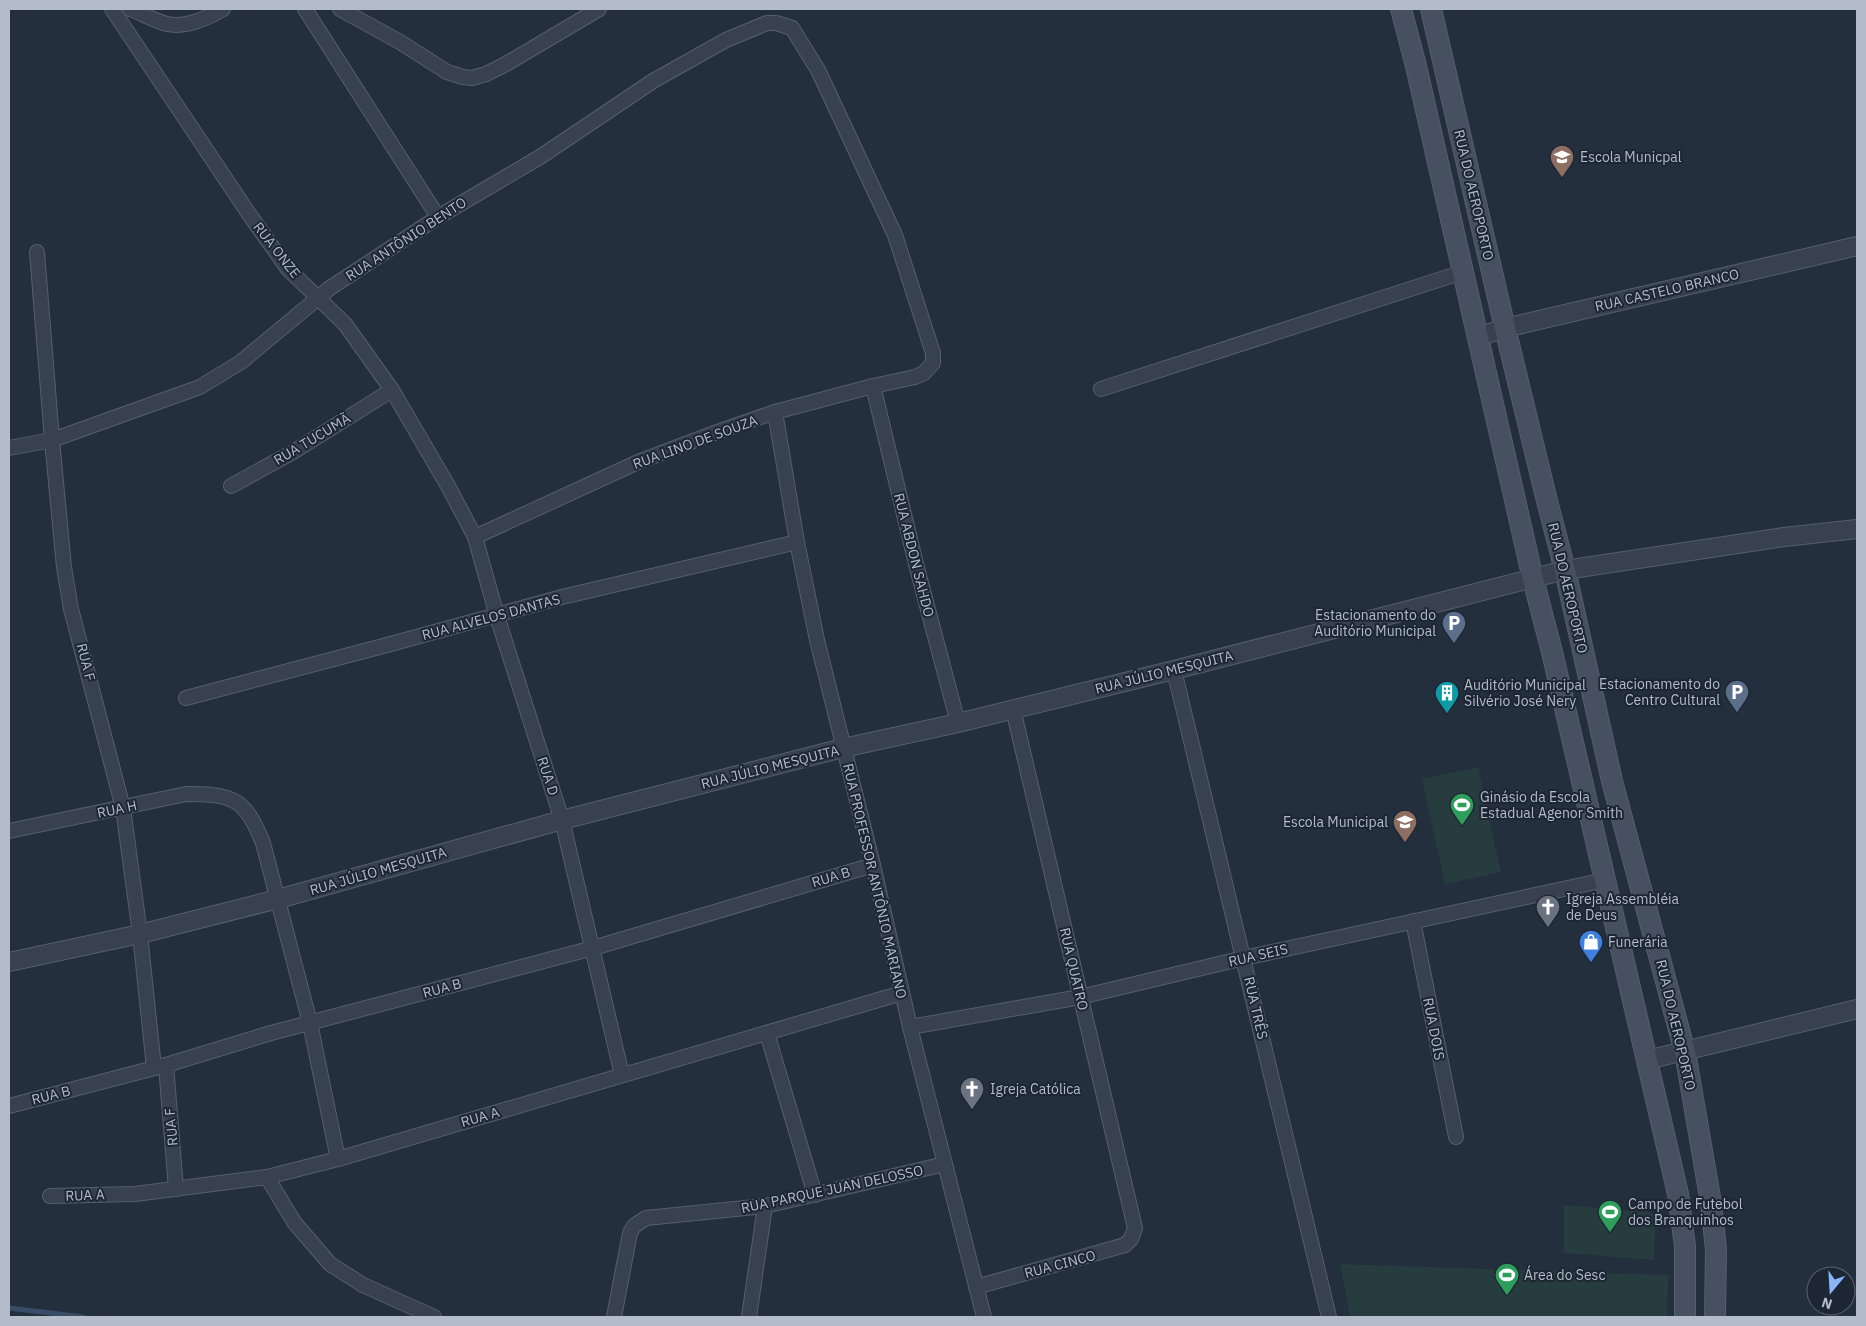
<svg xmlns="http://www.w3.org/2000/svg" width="1866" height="1326" font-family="'IBM Plex Sans',sans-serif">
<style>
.green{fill:#263c3f}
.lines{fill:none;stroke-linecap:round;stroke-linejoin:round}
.stream{stroke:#394c67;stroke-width:5}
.minor-casing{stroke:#565f6c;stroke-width:16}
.tertiary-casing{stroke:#565f6c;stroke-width:20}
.secondary-casing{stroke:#565f6c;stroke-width:22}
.minor{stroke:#38414e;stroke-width:14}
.tertiary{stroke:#38414e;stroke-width:18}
.secondary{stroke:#465061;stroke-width:20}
.labels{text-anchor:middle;stroke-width:4;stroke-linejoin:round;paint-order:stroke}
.poi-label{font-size:14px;fill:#b4bcc9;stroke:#1d2633;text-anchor:start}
.street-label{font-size:14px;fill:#b4bcc9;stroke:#1d2633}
</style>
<rect width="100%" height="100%" fill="#242f3e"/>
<g class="green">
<path d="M1478,767L1501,872L1445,884L1422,779Z"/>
<path d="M1564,1205L1656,1213L1654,1260L1564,1253Z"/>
<path d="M1340,1264L1668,1275L1667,1317H1350Z"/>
</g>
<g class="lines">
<path class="stream" d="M9,1308L83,1317"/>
<defs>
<g id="minor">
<path d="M112,9L249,214L288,269L345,324L392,390L448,486L475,537L497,616L562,820L622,1075"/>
<path d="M130,9C142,13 154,21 167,24C185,28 208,18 223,9"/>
<path d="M305,9L438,217"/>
<path d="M340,9L400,42L447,72L463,77L472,78L486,74L506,64L599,9"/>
<path d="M37,252L52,440L64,567L71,609L123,808L140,934L154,1068"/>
<path d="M873,386L917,568L958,723"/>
<path d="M1101,389L1463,272"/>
<path d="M775,412L797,542L817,640L873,865L910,1027L984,1317"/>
<path d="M9,448L52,440L200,387L241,362L330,288L438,217L540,157L653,81L726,40L767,23H776L792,28L818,70L895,235L933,353V363L924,373L915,377L873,386L775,412L717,432L638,462L475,537"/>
<path d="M231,486L293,452L392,390"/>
<path d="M1174,670L1329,1317"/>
<path d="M186,698L387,645L562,597L797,542"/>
<path d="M9,831L186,794C233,794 245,798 263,843L310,1023L338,1159"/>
<path d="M1413,921L1456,1137"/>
<path d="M910,1027L1080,997L1244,958L1605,880"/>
<path d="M767,1033L815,1195"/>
<path d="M166,1065L176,1189"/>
<path d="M9,1106L166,1065L271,1033L593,948L873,865"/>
<path d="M267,1177L294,1222L330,1264L363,1285L434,1317"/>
<path d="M50,1196L135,1194L267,1177L338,1159L902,993"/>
<path d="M976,1287L1125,1245L1131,1239L1135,1228L1013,709"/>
<path d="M614,1317L630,1233L634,1226L646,1218L765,1206L945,1164"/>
<path d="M749,1317L765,1206"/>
</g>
<g id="tertiary">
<path d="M1478,337L1505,328L1857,246"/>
<path d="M9,962L140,934L278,899L562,820L843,748L958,723L1174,670L1565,570L1784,537L1857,529"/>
<path d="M1647,1060L1857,1009"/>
</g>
<g id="secondary">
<path d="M1401,9L1416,66L1533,579L1552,652L1678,1194L1685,1246V1317"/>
<path d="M1431,9L1505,328L1546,497L1565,570L1612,781L1685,1052L1711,1203L1716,1249L1715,1317"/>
</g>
</defs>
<use href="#minor" class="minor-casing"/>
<use href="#tertiary" class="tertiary-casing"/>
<use href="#secondary" class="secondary-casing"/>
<use href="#minor" class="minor"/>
<use href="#tertiary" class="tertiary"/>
<use href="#secondary" class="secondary"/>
</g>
<defs>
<symbol id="school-pin" viewBox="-11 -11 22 30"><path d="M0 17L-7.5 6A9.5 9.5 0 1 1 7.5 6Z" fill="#8d6e63" stroke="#1d2633"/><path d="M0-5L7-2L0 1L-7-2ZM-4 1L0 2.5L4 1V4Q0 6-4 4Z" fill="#fff"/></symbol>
<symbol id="parking-pin" viewBox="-11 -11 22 30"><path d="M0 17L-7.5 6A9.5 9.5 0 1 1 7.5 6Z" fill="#5c6f8a" stroke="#1d2633"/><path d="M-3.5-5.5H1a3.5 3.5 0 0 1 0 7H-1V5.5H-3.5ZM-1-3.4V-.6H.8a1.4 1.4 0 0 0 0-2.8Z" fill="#fff"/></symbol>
<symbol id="building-pin" viewBox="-11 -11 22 30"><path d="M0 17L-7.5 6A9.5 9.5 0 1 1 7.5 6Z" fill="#0f9aa8" stroke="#1d2633"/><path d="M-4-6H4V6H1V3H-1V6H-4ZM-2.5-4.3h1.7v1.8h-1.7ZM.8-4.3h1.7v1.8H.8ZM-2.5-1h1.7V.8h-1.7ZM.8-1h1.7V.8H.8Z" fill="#fff"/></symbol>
<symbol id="stadium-pin" viewBox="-11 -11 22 30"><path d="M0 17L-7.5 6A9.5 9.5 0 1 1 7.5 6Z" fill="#2e9e5b" stroke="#1d2633"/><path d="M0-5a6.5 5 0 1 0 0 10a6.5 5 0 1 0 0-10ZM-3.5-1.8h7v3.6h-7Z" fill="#fff"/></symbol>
<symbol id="church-pin" viewBox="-11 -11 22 30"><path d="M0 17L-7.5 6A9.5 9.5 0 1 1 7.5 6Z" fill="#6b7280" stroke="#1d2633"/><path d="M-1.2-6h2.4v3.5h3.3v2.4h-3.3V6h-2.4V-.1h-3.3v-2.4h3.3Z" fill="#fff"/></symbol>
<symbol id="shop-pin" viewBox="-11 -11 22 30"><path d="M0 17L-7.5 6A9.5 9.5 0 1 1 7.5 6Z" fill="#3f7fe0" stroke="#1d2633"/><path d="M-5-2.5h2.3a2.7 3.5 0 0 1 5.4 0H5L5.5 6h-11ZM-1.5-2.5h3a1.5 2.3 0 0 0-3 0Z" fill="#fff"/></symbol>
</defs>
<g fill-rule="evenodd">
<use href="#school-pin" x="1548" y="143" width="28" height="38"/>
<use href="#parking-pin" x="1440" y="609" width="28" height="38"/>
<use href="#parking-pin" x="1723" y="678" width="28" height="38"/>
<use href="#building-pin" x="1433" y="679" width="28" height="38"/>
<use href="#stadium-pin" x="1448" y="791" width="28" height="38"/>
<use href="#school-pin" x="1391" y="808" width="28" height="38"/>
<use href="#church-pin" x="1534" y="893" width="28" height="38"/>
<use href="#shop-pin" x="1577" y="928" width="28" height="38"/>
<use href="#church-pin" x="958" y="1075" width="28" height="38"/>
<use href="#stadium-pin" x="1596" y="1198" width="28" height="38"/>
<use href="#stadium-pin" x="1493" y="1261" width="28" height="38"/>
</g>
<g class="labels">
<g class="poi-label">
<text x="1580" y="162">Escola Municpal</text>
<text x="1436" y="620" text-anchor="end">Estacionamento do<tspan x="1436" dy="16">Auditório Municipal</tspan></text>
<text x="1720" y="689" text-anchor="end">Estacionamento do<tspan x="1720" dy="16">Centro Cultural</tspan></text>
<text x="1464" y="690">Auditório Municipal<tspan x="1464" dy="16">Silvério José Nery</tspan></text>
<text x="1480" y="802">Ginásio da Escola<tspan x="1480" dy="16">Estadual Agenor Smith</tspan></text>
<text x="1388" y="827" text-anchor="end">Escola Municipal</text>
<text x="1566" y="904">Igreja Assembléia<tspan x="1566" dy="16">de Deus</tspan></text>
<text x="1608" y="947">Funerária</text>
<text x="990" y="1094">Igreja Católica</text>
<text x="1628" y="1209">Campo de Futebol<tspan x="1628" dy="16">dos Branquinhos</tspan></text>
<text x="1524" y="1280">Área do Sesc</text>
</g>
<g class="street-label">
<text transform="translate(1474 195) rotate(77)" y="5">RUA DO AEROPORTO</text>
<text transform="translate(406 239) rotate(-33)" y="5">RUA ANTÔNIO BENTO</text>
<text transform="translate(277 250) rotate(52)" y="5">RUA ONZE</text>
<text transform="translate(1667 290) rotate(-13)" y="5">RUA CASTELO BRANCO</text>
<text transform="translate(312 439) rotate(-31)" y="5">RUA TUCUMÃ</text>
<text transform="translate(695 442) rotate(-20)" y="5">RUA LINO DE SOUZA</text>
<text transform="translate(914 555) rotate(76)" y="5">RUA ABDON SAHDO</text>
<text transform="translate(1568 588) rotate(77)" y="5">RUA DO AEROPORTO</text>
<text transform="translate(491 617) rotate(-15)" y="5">RUA ALVELOS DANTAS</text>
<text transform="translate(86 662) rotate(76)" y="5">RUA F</text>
<text transform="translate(1164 672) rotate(-14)" y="5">RUA JÚLIO MESQUITA</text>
<text transform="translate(770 767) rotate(-14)" y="5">RUA JÚLIO MESQUITA</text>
<text transform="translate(548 776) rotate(72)" y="5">RUA D</text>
<text transform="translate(117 809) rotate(-12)" y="5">RUA H</text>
<text transform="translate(378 871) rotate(-16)" y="5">RUA JÚLIO MESQUITA</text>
<text transform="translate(831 877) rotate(-17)" y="5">RUA B</text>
<text transform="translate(875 881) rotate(77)" y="5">RUA PROFESSOR ANTÔNIO MARIANO</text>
<text transform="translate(1258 955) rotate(-13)" y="5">RUA SEIS</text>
<text transform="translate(1074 969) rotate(77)" y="5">RUA QUATRO</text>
<text transform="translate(442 988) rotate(-15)" y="5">RUA B</text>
<text transform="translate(1256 1008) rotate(77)" y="5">RUA TRÊS</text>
<text transform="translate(1676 1025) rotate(77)" y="5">RUA DO AEROPORTO</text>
<text transform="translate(1434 1029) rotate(79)" y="5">RUA DOIS</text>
<text transform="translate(51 1095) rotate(-14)" y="5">RUA B</text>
<text transform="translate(480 1117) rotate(-16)" y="5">RUA A</text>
<text transform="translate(171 1127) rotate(-95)" y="5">RUA F</text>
<text transform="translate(832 1189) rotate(-12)" y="5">RUA PARQUE JUAN DELOSSO</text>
<text transform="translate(85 1195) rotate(-2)" y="5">RUA A</text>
<text transform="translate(1060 1264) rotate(-15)" y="5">RUA CINCO</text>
</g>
</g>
<rect width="1866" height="1326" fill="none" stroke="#b4bcc9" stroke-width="20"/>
<g transform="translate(1831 1291) rotate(198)"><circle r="24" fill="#1d2633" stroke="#59626f"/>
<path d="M0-4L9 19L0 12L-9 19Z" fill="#8ab4f8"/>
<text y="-8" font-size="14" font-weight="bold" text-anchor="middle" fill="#b4bcc9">N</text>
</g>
</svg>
